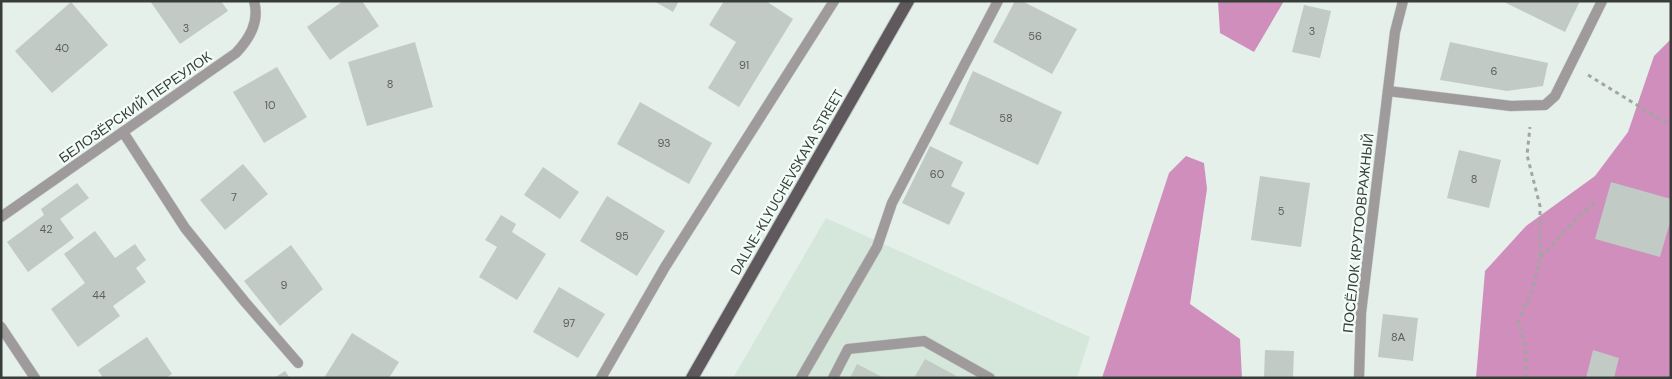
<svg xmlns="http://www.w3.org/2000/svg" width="1672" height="379" font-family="'DM Sans',sans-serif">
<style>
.built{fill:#d5e6db}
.forest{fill:#cf8ebc}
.building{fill:#c1cac4}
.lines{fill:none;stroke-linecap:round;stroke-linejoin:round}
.service-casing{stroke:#c3ccc7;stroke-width:11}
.minor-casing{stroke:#c3ccc7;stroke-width:11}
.primary-casing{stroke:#c3ccc7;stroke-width:14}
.path{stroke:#a0a7a3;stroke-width:3;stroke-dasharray:4 4;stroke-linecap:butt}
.service{stroke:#9f9b9d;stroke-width:10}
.minor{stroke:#9f9b9d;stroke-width:10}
.primary{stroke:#5f585c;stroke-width:12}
.labels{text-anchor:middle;stroke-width:4.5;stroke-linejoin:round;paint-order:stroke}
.number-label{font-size:11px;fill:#5b605c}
.street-label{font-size:14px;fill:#393d3a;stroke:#f3fdf7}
</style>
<rect width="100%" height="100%" fill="#e6f0ea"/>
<path class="built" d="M826,218L1090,337L1077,378H733Z"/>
<g class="forest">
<path d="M1218,1H1284L1254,52L1220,33Z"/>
<path d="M1671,39V378H1476L1485,271L1526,226L1595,176L1628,132L1654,56Z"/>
<path d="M1186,156L1204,163L1207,189L1190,304L1240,339L1242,378H1102L1169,173Z"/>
</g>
<g class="building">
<path d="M150,1H221L228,11L180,44Z"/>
<path d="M343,1H362L379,26L330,60L307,27Z"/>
<path d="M654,1H679L673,12Z"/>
<path d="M724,1H766L793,19L739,107L708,88L736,42L709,25Z"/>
<path d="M1015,1H1022L1077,29L1052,74L993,42Z"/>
<path d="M1502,1H1580L1565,32Z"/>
<path d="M71,2L108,45L52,93L15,51Z"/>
<path d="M1304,5L1331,11L1320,58L1292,52Z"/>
<path d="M415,42L433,107L367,126L348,62Z"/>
<path d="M1450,42L1548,63L1543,86L1507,91L1440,80Z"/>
<path d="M277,67L307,117L264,143L233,92Z"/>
<path d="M973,71L1062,112L1038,165L949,124Z"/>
<path d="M640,102L712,143L689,184L617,144Z"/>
<path d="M930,146L963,162L951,186L965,193L949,225L902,203Z"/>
<path d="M1459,150L1501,160L1489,208L1447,198Z"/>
<path d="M243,164L268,194L225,230L200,200Z"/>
<path d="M543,167L579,192L560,219L524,195Z"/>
<path d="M1260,176L1310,183L1301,247L1251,240Z"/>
<path d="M1611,182L1671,199V219L1660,257L1595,239Z"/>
<path d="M77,183L89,198L60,219L74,238L28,272L7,242L44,215L41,209Z"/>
<path d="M607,196L665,231L637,276L580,241Z"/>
<path d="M501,215L516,224L512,232L546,254L517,300L479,277L497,247L485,240Z"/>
<path d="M95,231L115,258L135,244L146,260L136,268L146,282L113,306L120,316L78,347L51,309L85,283L64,254Z"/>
<path d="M291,245L323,289L280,326L244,281Z"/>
<path d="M559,287L605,314L578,358L533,332Z"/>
<path d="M1383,314L1418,318L1413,361L1378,357Z"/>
<path d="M352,333L399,362L389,378H324Z"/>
<path d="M147,337L172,374L166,378H103L98,370Z"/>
<path d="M1265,350L1294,351L1293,378H1264Z"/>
<path d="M1593,350L1619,358L1614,378H1586Z"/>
<path d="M925,359L960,378H914Z"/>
<path d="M857,364L859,365L884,378H850Z"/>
<path d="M285,371L290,378H274Z"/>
</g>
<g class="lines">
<defs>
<g id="service">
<path d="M801,378L877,247L892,203L998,1"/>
<path d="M833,378L848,349L924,341L990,378"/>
</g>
<g id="minor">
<path d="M1388,91L1511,106L1545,105L1555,96L1602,1"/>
<path d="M123,132L185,228L245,302L298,363"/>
<path d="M1,217L236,53C249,39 260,22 254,1"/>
<path d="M1,327L35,378"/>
<path d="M601,378L665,267L834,1"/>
<path d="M1359,378L1361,313L1395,32L1403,1"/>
</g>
<path id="primary" d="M692,378L908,1"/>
</defs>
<use href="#service" class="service-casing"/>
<use href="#minor" class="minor-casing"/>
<use href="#primary" class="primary-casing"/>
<g class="path">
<path d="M1588,75L1671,126"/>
<path d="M1541,257L1565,230L1595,202"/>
<path d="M1526,378L1525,344L1518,322L1532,290L1540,258V206L1527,155L1530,127"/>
</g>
<use href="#service" class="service"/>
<use href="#minor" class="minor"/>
<use href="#primary" class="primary"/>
</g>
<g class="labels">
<g class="number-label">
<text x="186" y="32">3</text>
<text x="1312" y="35">3</text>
<text x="1035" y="40">56</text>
<text x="62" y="52">40</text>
<text x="744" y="69">91</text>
<text x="1494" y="75">6</text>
<text x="390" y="88">8</text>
<text x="270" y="109">10</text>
<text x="1006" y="122">58</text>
<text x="664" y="147">93</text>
<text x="937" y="178">60</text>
<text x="1474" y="183">8</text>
<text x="234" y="201">7</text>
<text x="1281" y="215">5</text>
<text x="46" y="233">42</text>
<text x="622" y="240">95</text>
<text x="284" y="289">9</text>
<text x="99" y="299">44</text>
<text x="569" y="327">97</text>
<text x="1398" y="341">8А</text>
</g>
<g class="street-label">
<text transform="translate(135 107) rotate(-35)" y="5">БЕЛОЗЁРСКИЙ ПЕРЕУЛОК</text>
<text transform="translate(787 182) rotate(-60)" y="5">DALNE-KLYUCHEVSKAYA STREET</text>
<text transform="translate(1358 233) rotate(-84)" y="5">ПОСЁЛОК КРУТООВРАЖНЫЙ</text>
</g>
</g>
<rect width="1672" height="379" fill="none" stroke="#393d3a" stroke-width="5"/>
</svg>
